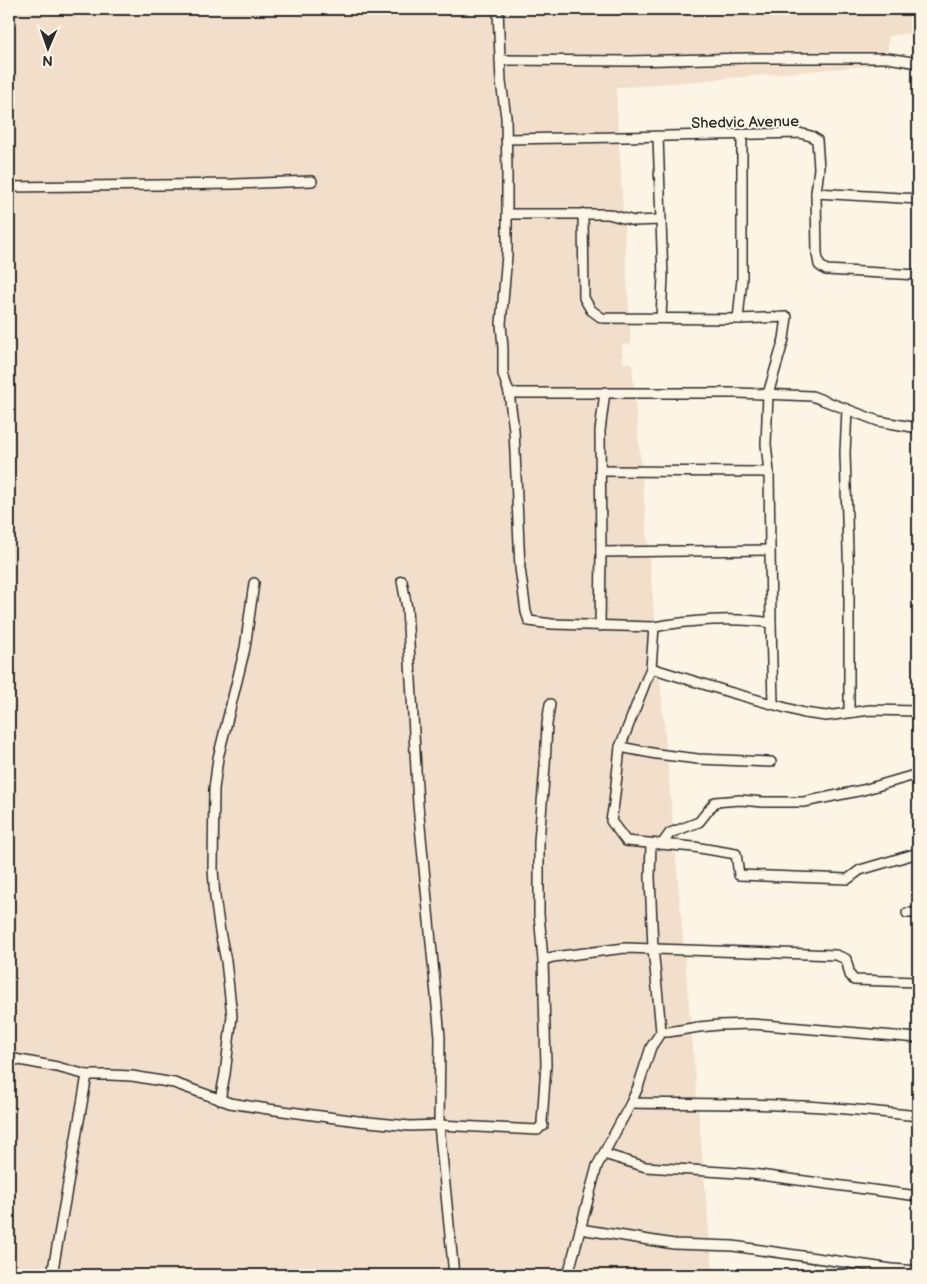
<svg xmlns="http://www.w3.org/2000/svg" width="927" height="1284" font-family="'Balsamiq Sans',sans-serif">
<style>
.built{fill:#f2dfcb}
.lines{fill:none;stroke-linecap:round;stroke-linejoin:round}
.minor-casing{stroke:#2b2b2b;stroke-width:12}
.minor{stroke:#fcf5e5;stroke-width:9}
.labels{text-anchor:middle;stroke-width:4;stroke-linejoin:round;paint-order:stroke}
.street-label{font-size:15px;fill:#2b2b2b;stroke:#fcf5e5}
</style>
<rect width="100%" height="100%" fill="#fcf5e5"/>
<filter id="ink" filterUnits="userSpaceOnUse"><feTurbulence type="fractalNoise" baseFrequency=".02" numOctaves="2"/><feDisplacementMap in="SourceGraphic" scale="10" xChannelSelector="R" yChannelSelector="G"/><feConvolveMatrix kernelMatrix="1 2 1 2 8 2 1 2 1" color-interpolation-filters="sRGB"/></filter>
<g filter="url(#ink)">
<path class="built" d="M9,9H913L916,32L888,36V64L616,88L631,344L622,345L623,363H632L713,1275H9Z"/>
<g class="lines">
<defs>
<g id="minor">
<path d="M498,9L501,82L506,117L507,172V255L501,324L503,348V374L509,393L514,430L520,568L526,612L529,621L552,624L654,627"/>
<path d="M500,60L629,61L747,58H888L918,63"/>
<path d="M658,137L663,277L661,318"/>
<path d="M506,139L623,137L799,133L811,136L817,140L819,168L816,193L817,254L819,265L826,270L918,275"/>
<path d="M9,187L234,184L312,181"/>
<path d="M816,193L918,199"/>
<path d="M507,214H583L584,298L591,310L602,318L738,319L787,317L784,339L768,394L766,444L769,472L771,623L773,704"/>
<path d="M583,214H608L634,221L661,220"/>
<path d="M738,319L742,279V135"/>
<path d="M509,393H737L812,396L878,421L918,428"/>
<path d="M847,409L845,453L849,584V712"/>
<path d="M600,471L769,472"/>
<path d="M601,552L770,550"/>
<path d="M402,581L407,608L418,805L440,1037L439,1125L454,1275"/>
<path d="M771,623C735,617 690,620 654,627L651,668L620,747L614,803L611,821L626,841L694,847L736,854L739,875L848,879L860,870L918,853"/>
<path d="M600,626L601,552L600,431L605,392"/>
<path d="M651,668L729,692L804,713L826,716L870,710L918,711"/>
<path d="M550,704L547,724L545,766L539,841V914L543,960L553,957L625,948L836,955L846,959L850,975L854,980L918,982"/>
<path d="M620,747L657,754L698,759L771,762"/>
<path d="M662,844L670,833L699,822L715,802L740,800L763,802H804L863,790L918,774"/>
<path d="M907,913H918"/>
<path d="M661,1032H668L699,1027L719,1025L752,1024L918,1038"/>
<path d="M9,1058L57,1067L87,1075H110L132,1076L174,1083L230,1103L268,1109L358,1121L410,1126L439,1125L538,1130L540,1127L543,1126L542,1122L546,1065L543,960"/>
<path d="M220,1100L225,1074L232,1016L226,961L220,932L215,897L213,869L214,789L218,758L245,648L254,583"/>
<path d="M631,1103C688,1104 746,1103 804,1106C842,1108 880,1112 918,1116"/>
<path d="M604,1154L646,1167L752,1174L918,1196"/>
<path d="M580,1229L674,1244L733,1246L892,1269L918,1271"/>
<path d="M52,1275L87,1075"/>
<path d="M568,1275L597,1166L631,1103L638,1087L651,1047L661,1032L658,998L653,948L650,877L651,844"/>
</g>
</defs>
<use href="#minor" class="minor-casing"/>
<use href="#minor" class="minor"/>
</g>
</g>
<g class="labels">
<g class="street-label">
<text transform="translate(745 122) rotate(-1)" y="5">Shedvic Avenue</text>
</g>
</g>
<rect width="927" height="1284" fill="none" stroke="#fcf5e5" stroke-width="30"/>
<rect x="15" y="15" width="897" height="1254" fill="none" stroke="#2b2b2b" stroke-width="2" filter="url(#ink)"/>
<g transform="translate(48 48) rotate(182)" stroke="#fcf5e5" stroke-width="4" paint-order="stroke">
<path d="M0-4L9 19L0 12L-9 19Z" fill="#2b2b2b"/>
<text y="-8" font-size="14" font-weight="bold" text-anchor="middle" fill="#2b2b2b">N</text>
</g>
</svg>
